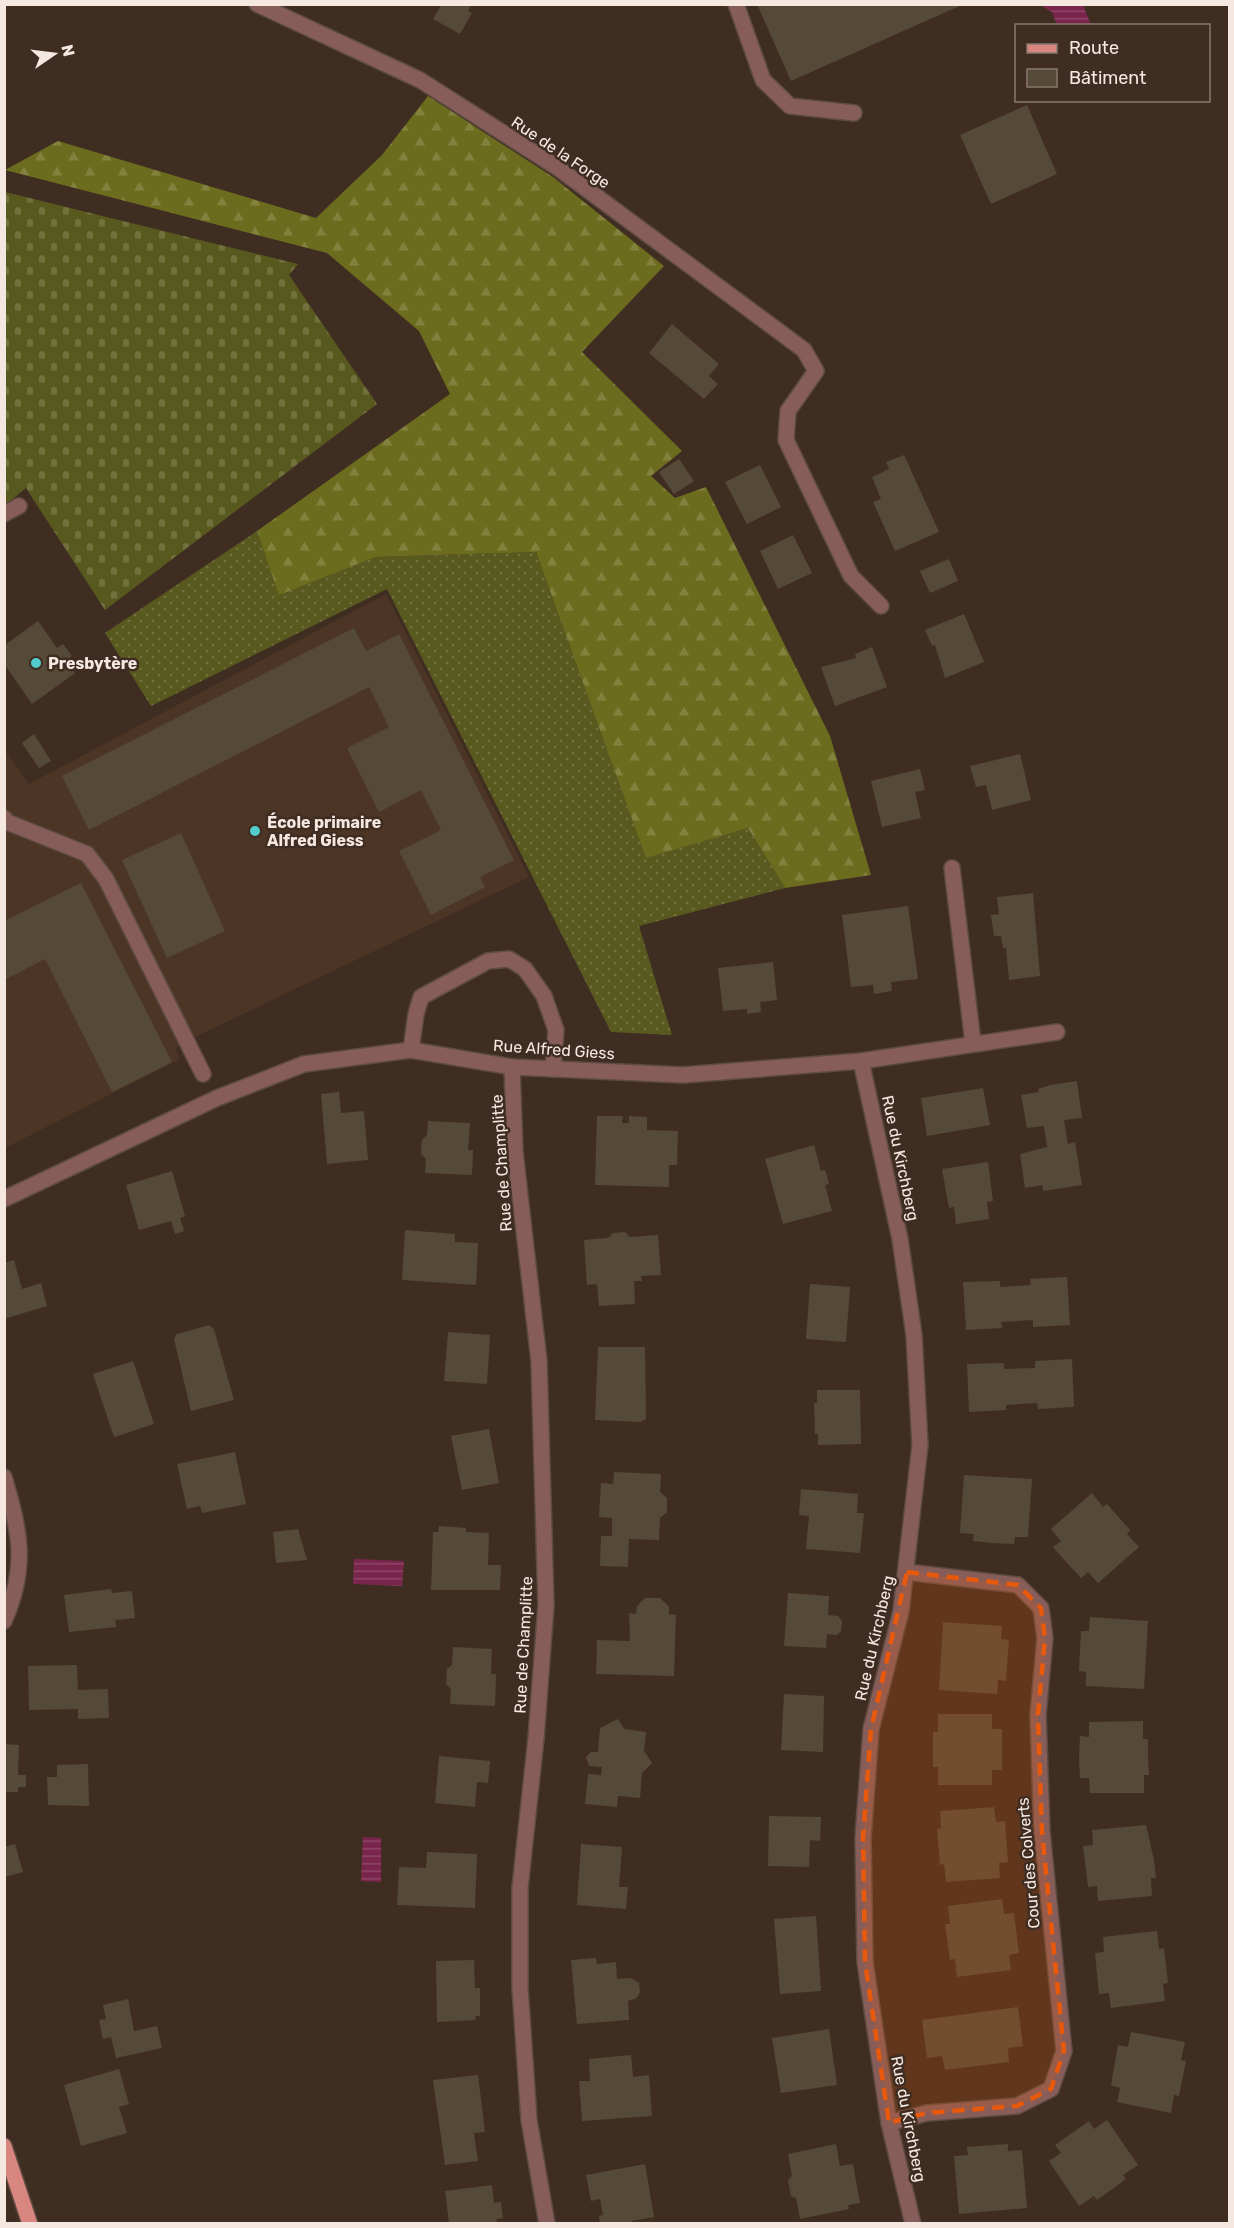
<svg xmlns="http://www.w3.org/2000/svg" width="1234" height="2228" font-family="Rubik,sans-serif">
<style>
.built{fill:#4d3526}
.grass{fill:url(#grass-dots)}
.forest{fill:url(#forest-firs)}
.cemetery{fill:url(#cemetery-stones)}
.water{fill:url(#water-rules)}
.building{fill:#554a37}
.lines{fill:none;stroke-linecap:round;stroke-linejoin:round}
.minor-casing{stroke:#5d4b41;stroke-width:18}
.major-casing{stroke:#5d4b41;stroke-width:18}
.minor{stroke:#875d5a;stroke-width:15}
.major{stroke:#d98580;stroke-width:15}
.marked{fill:#e8590c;fill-opacity:0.2;stroke:#e8590c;stroke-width:4.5;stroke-dasharray:12 8;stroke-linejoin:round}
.poi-dot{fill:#52cdcc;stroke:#402d22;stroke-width:2}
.labels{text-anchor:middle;stroke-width:5;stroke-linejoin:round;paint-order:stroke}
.street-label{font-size:16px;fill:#f4e8e1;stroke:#402d22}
.poi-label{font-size:16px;font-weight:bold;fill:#f4e8e1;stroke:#402d22;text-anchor:start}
</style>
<defs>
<pattern id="grass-dots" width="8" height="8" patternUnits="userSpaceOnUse" patternTransform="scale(1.5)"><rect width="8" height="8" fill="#58591e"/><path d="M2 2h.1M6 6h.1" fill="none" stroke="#71713e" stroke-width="1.8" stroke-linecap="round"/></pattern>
<pattern id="forest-firs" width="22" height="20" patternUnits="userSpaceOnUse" patternTransform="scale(1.5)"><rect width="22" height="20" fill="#6c6c1e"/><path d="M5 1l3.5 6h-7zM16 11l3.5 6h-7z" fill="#82813e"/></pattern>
<pattern id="cemetery-stones" width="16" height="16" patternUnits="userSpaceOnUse" patternTransform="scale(1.5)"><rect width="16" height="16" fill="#58591e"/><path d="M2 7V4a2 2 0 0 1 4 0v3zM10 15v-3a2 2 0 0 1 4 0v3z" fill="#71713e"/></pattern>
<pattern id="water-rules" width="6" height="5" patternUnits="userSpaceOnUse" patternTransform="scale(1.5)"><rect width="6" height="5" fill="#7a264c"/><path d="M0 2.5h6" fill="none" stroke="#8e4666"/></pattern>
</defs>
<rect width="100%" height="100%" fill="#402d22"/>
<path class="built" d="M386,594L529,877L193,1038L175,1048L180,1059L5,1148L4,749L29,784Z"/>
<path class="grass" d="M257,531L280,594L376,557L536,552L646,857L748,828L785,888L639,926L672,1035L611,1032L387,589L151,706L105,633Z"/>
<path class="forest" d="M428,96L553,177L664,266L582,352L682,451L651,476L675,498L706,487L830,736L871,875L785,888L748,828L646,858L536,552L376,557L279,595L257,531L450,394L419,331L327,253L5,170L58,141L316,218L382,155Z"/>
<path class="cemetery" d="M5,192L298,264L289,275L377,404L105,610L26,488L5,505Z"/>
<g class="water">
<path d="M1040,5H1083L1091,25H1057L1052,12Z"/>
<path d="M354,1559L404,1561L402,1586L353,1584Z"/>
<path d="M363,1837L381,1838V1882L361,1881Z"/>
</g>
<g class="building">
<path d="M442,4H472L468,11L472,13L460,34L433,19Z"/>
<path d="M757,4H964L791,81Z"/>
<path d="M1027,105L1057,174L991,204L960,135Z"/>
<path d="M672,324L719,364L709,376L718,384L704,399L649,353Z"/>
<path d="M904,455L939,532L895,551L873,502L881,499L872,477L889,469L886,462Z"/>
<path d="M679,459L694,481L674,494L659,472Z"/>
<path d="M760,465L781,507L747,524L725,482Z"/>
<path d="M793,535L812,573L778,589L760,551Z"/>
<path d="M949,559L958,581L930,593L920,571Z"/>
<path d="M964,614L984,662L945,678L935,645L932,646L925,630Z"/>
<path d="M38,621L57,648L63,644L72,656L66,660L75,673L32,704L5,665V645Z"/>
<path d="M354,628L366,651L399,634L514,860L480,877L485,887L431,915L399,851L441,830L421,790L379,812L347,748L389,727L369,687L89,830L62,776Z"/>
<path d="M872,647L887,687L835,706L821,667L856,658L855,654Z"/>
<path d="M34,734L51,761L39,768L22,743Z"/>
<path d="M1020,754L1031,800L992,810L986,785L976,787L970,766Z"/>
<path d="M920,769L925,790L915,792L921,818L882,827L871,781Z"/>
<path d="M181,833L225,931L167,958L122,860Z"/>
<path d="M81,883L172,1062L112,1092L45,959L4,980V921Z"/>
<path d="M1033,893L1040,976L1009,980L1006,948H1003L1001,936H994L991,915L999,914L997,897Z"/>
<path d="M908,906L918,979L891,982L892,991L874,994L873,985L851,987L842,915Z"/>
<path d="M773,962L777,1000L760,1002L761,1012L747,1014V1009L723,1011L718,968Z"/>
<path d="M1077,1081L1082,1118L1064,1120L1068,1144L1075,1142L1082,1185L1043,1191L1042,1185L1025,1188L1020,1154L1047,1147L1044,1126L1027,1128L1021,1095L1039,1092L1038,1089L1050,1085Z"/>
<path d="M983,1088L990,1125L927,1136L921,1098Z"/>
<path d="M339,1092L341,1113L364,1111L368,1160L327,1164L321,1094Z"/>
<path d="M597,1116H623L622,1123H629V1116L647,1117V1130L678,1131L677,1165H669V1187L595,1185Z"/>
<path d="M428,1121L470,1123L468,1150H473L472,1175L425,1173L426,1159L421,1154L422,1140L427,1135Z"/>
<path d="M814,1145L821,1171L825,1170L827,1176L829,1184L825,1185L832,1211L783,1224L765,1159Z"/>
<path d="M988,1162L993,1201L987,1202L989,1219L956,1224L954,1207L949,1208L942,1169Z"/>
<path d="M172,1171L185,1216L180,1218L184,1231L175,1234L171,1221L139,1230L126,1185Z"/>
<path d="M405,1230L455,1234V1242L478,1243L476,1285L402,1280Z"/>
<path d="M625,1232L630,1237L658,1235L661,1275L641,1276L642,1281H634L635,1304L599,1306L597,1284L587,1285L584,1240L608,1238L613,1233Z"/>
<path d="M14,1260L22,1289L41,1283L47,1306L4,1319V1263Z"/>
<path d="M1067,1277L1070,1325L1033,1327V1320L1001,1322L1002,1328L966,1330L963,1282L1000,1281V1287L1031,1285L1030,1279Z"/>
<path d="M810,1284L850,1287L846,1342L806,1339Z"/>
<path d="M209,1325L214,1329L234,1400L191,1411L174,1339L177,1334Z"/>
<path d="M448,1332L490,1335L487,1384L444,1381Z"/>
<path d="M598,1347H645L646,1419L640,1422L595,1420Z"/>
<path d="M1072,1359L1074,1407L1038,1409L1037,1403L1006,1405V1410L969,1412L967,1364L1004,1363V1369L1035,1368V1361Z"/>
<path d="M133,1361L154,1424L114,1437L93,1374Z"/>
<path d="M817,1390H860L861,1444L818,1445V1434H815L814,1403H817Z"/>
<path d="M489,1429L499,1483L462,1490L451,1436Z"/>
<path d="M235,1452L246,1504L202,1513L200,1506L187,1509L177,1464Z"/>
<path d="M614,1472L661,1474L660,1492L667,1498V1512L660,1518L659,1540L629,1539L628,1567L600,1566L601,1536H612V1518L599,1517L601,1483L613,1484Z"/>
<path d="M964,1475L1032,1479L1028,1537H1015L1014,1544L993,1543L973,1541L974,1534L960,1533Z"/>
<path d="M801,1489L858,1494L857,1513H864L860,1553L806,1549L809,1516L799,1515Z"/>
<path d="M1092,1493L1103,1507L1107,1504L1130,1530L1127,1534L1139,1547L1098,1583L1088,1572L1081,1578L1067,1563L1053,1547L1061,1541L1051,1529Z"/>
<path d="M439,1526L466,1528V1532L489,1533L488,1565H501L500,1590H431L433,1532H438Z"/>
<path d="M298,1529L307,1560L276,1563L273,1532Z"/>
<path d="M111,1589L112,1593L132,1591L135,1618L115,1620L116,1627L69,1632L64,1595Z"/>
<path d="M788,1593L829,1596L828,1615L838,1616L842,1621L841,1631L837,1635L827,1634L826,1648L784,1646Z"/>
<path d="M645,1598H660L669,1607V1614L676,1615L674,1676L596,1674L597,1640L630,1641L629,1613L636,1614L637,1606Z"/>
<path d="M1090,1617L1148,1621L1144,1689L1086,1686V1672L1079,1671L1081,1631H1089Z"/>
<path d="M943,1622L1002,1626L1001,1639L1009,1640L1006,1681L998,1680L997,1694L939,1690Z"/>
<path d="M453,1647L492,1649L491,1674H496L495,1706L450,1704L451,1689L446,1684L447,1669L452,1665Z"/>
<path d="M77,1665L78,1690L108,1689L109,1718L78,1719V1709L29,1710L28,1666Z"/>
<path d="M784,1694L824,1696L823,1752L781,1750Z"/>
<path d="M938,1714H992V1729H1002V1770H992V1785H938V1767H933V1732H938Z"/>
<path d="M618,1719L624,1729L646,1732L644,1751L652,1763L642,1773L640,1798L618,1796L617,1807L585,1804L588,1774L601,1775L602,1767L589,1766L586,1757L591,1752H598L600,1728Z"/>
<path d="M1143,1721V1739H1148V1757L1149,1775H1144V1793H1090L1089,1778H1080L1079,1758L1080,1736L1089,1737V1722Z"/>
<path d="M4,1744L19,1745L18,1775H26V1787H18V1792H4Z"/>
<path d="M439,1756L490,1761L488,1783L477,1782L475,1807L435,1803Z"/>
<path d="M88,1764L89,1806L48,1805L47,1777H57V1765Z"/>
<path d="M994,1807L996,1822L1005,1821L1008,1862L999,1863L1000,1878L946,1882L944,1864L940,1865L937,1829L941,1828L940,1811Z"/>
<path d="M769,1816L821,1817L820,1841L810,1840L809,1867L768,1866Z"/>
<path d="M1146,1825L1154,1860L1156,1878H1151L1152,1896L1098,1901L1097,1886L1088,1887L1083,1846L1093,1845L1092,1830Z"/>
<path d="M15,1844L23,1872L5,1877L4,1847Z"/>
<path d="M581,1844L622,1847L619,1887H628L626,1909L577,1905Z"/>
<path d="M427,1852L477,1854L475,1908L397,1905L399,1867L426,1868Z"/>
<path d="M1002,1899L1004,1914L1014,1913L1019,1953L1009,1955L1011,1970L957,1977L955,1959L950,1960L945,1924H950L948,1906Z"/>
<path d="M816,1916L821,1991L780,1994L774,1919Z"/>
<path d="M1157,1931L1159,1949L1164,1948L1168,1983L1163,1984L1165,2001L1111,2008L1109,1993L1099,1994L1097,1974L1095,1953L1104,1952L1103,1937Z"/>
<path d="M596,1958L597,1964L616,1962L617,1979L631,1978L639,1983L640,1992L637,1998L628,2001L629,2020L577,2024L571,1960Z"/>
<path d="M474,1960L475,1988H480V2016H475L476,2020L437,2022L436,1961Z"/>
<path d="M128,1999L134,2031L157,2026L162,2048L116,2058L111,2037L103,2039L99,2020L106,2019L103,2005Z"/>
<path d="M1018,2007L1023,2046L1008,2048L1009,2062L945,2070L942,2056L927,2058L922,2020Z"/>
<path d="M829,2029L837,2085L781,2093L772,2038Z"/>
<path d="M1131,2032L1185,2042L1181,2060L1186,2061L1179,2096L1174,2095L1171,2113L1117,2102L1120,2088L1111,2085L1118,2045L1128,2047Z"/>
<path d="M631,2055L633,2077L649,2075L652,2116L582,2121L579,2081H590L589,2059Z"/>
<path d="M119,2069L129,2104L119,2107L127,2133L81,2146L64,2085Z"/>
<path d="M478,2075L485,2132L474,2133L478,2161L445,2165L433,2080Z"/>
<path d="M1107,2120L1138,2165L1123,2175L1126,2179L1097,2200L1094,2196L1079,2206L1049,2161L1061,2153L1055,2145L1089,2121L1094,2129Z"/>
<path d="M836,2144L840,2166L853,2164L860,2203L848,2205L849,2209L800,2219L796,2198L791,2196L788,2180L792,2176L788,2154Z"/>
<path d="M1008,2144V2151L1022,2150L1027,2208L959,2214L954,2156L968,2155L967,2147Z"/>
<path d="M645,2164L654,2217L632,2221V2223H600L599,2216L603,2215L600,2199L591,2201L586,2175Z"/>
<path d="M492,2185L494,2203L501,2202L503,2218L496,2219L497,2223H449L445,2191Z"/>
</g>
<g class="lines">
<defs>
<g id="minor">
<path d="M257,4L420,80L558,168L804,350L816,371L788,411L786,440L851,576L881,606"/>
<path d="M736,4L763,80L790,106L854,113"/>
<path d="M4,514L19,506"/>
<path d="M4,818L7,822L87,854L106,879L203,1074"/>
<path d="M952,868L973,1043"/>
<path d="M411,1050L416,1014L421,997L488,961L509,959L525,969L544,996L556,1030L553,1069"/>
<path d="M861,1061L900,1239L914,1335L920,1445L901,1611L871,1729L863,1838L865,1962L889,2123L913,2224"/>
<path d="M512,1067L515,1152L539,1361L546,1605L536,1738L520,1888V1988L529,2120L547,2224"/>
<path d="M4,1199L217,1098L304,1064L411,1050L512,1067L683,1075L861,1061L1057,1032"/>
<path d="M4,1477C20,1531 28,1567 4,1621"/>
<path d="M889,2123L927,2113L1017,2106L1051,2089L1064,2051L1042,1832L1038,1715L1045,1638L1041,1608L1018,1585L907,1572"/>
</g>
<path id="major" d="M4,2146L30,2224"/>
</defs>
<use href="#minor" class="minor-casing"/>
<use href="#major" class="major-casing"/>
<use href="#minor" class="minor"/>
<use href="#major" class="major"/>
</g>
<path class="marked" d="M907,1572L1018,1585L1041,1608L1045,1638L1038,1715L1042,1832L1064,2051L1051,2089L1017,2106L927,2113L889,2123L865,1962L863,1838L871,1729Z"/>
<g class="poi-dot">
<circle cx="36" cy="663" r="6"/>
<circle cx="255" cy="831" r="6"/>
</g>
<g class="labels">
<g class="street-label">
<text transform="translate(561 152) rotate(34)" y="6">Rue de la Forge</text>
<text transform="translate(554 1049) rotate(4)" y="6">Rue Alfred Giess</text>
<text transform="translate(901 1158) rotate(78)" y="6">Rue du Kirchberg</text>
<text transform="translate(501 1163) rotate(-94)" y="6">Rue de Champlitte</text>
<text transform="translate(874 1638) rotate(-77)" y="6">Rue du Kirchberg</text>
<text transform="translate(523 1645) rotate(-87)" y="6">Rue de Champlitte</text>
<text transform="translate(1028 1863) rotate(-95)" y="6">Cour des Colverts</text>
<text transform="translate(909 2119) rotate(79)" y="6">Rue du Kirchberg</text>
</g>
<g class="poi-label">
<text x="48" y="669">Presbytère</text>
<text x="267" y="828">École primaire<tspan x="267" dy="18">Alfred Giess</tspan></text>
</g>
</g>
<rect width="1234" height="2228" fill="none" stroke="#f4e8e1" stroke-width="12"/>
<rect x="1015" y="24" width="195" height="78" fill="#402d22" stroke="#88786e" stroke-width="1.5"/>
<rect x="1027" y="44" width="30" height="9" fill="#d98580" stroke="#88786e" stroke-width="1.5"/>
<text x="1069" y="54" font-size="18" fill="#f4e8e1">Route</text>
<rect x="1027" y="69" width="30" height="18" fill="#554a37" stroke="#88786e" stroke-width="1.5"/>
<text x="1069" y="84" font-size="18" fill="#f4e8e1">Bâtiment</text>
<g transform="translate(54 54) rotate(76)" stroke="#402d22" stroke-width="4.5" paint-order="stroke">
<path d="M0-4.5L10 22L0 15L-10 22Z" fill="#f4e8e1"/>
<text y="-9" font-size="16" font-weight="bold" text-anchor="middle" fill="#f4e8e1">N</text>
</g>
</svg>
